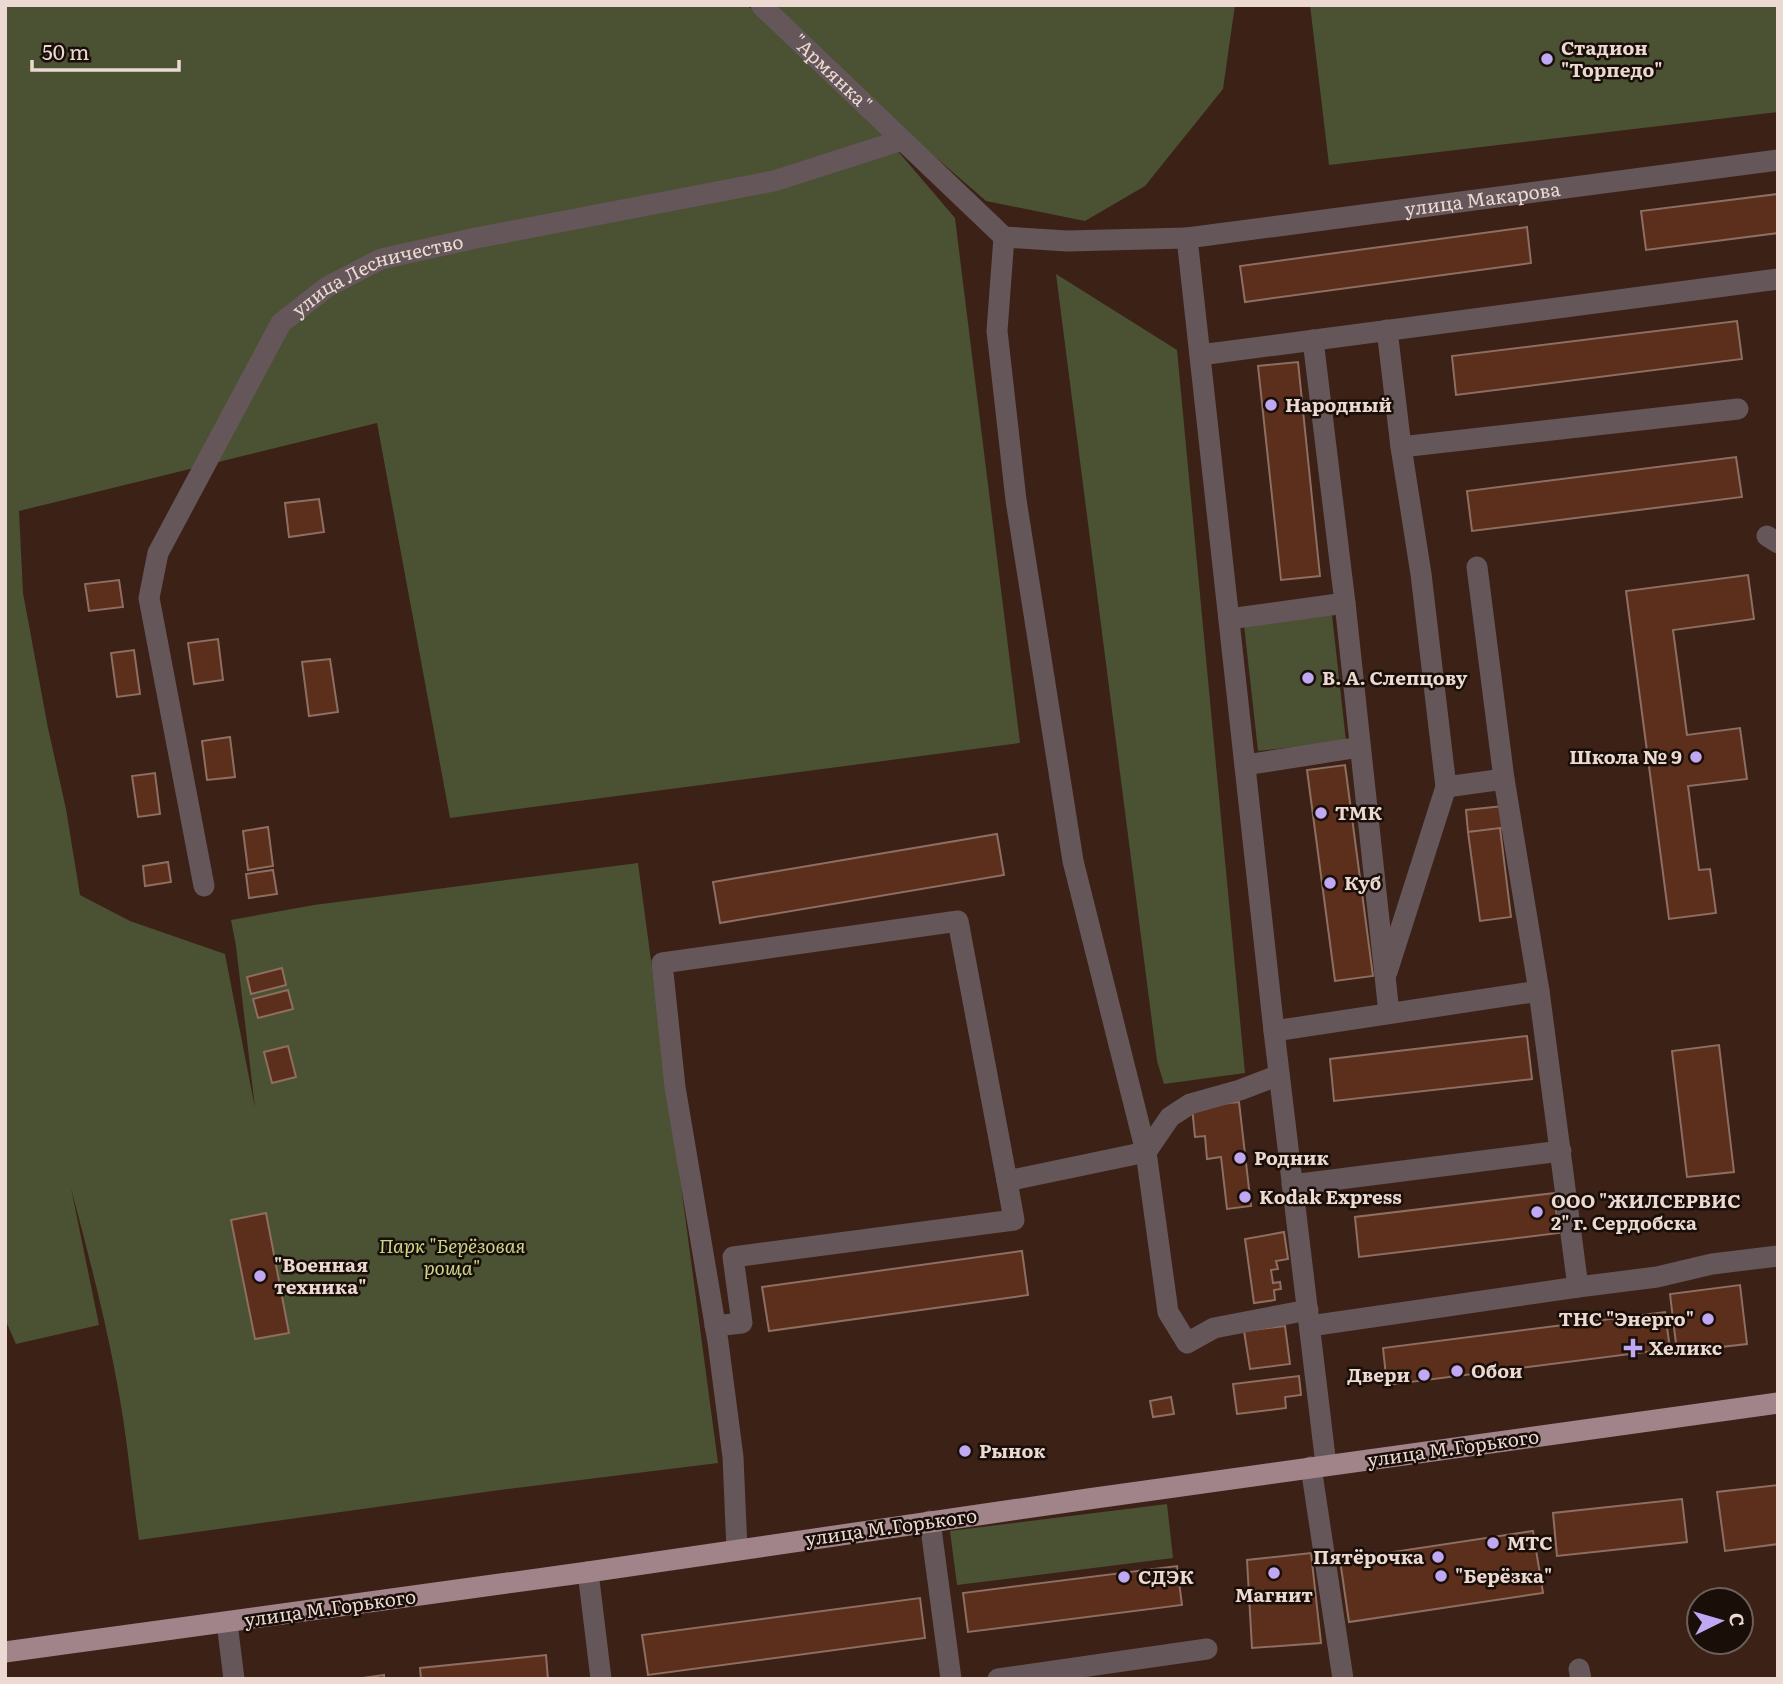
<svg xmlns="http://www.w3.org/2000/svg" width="1783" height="1684" font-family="Literata,serif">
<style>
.green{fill:#4b5133}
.building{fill:#5b2f1b;stroke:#8e6e61;stroke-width:2}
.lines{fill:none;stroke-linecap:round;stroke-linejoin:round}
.minor{stroke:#65565a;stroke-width:21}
.major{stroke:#a1838a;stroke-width:21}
.poi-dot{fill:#c0a8f3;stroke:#1a0e09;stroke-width:2.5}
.labels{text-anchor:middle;stroke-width:5;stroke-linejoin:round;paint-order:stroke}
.poi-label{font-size:19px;font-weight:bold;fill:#ebd9d2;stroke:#1a0e09;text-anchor:start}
.street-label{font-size:19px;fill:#ebd9d2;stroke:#1a0e09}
.park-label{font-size:19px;font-style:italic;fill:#c8d789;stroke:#1a0e09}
</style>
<rect width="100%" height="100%" fill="#3b2116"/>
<g class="green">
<path d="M5,5H747L891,143L955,218L1020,743L450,818L377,423L19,511L23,593L48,728L66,809L80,895L130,921L225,954L255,1108L236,946L231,920L314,905L638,863L718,1463L507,1489L139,1540C133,1499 129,1458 123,1418C111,1340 91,1264 71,1188L99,1325L16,1344L5,1319Z"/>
<path d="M775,5H1235L1223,89L1145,186L1085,221L986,201L911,136Z"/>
<path d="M1310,5H1778V112L1329,165Z"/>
<path d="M1056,274L1177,350L1245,1073L1164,1084L1157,1061Z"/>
<path d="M1332,615L1346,741L1258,751L1244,625Z"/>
<path d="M1167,1504L1173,1558L957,1585L950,1531Z"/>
</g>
<g class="building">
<path d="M1778,194V233L1646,250L1641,211Z"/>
<path d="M1527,227L1531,263L1245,302L1240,266Z"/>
<path d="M1737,321L1742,359L1456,395L1452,356Z"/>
<path d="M1298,362L1320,576L1281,580L1258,366Z"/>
<path d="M1736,457L1742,497L1472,531L1467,491Z"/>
<path d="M319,499L324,532L289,537L285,503Z"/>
<path d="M1748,575L1754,619L1673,630L1687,735L1740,728L1747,779L1688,786L1699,870L1710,869L1716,913L1669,919L1626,591Z"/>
<path d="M119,580L123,607L89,611L85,584Z"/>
<path d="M218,639L223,680L194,684L188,643Z"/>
<path d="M134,650L140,694L117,697L111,653Z"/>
<path d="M330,659L338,712L309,716L302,662Z"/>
<path d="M230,737L235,777L207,780L202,741Z"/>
<path d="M1345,765L1373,976L1335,981L1307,770Z"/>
<path d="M155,773L160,814L138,817L132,776Z"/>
<path d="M1503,806L1505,828L1468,832L1466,810Z"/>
<path d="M268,827L273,866L248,870L243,831Z"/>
<path d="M1500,828L1511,917L1480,921L1468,832Z"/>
<path d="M997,834L1004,875L720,923L713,882Z"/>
<path d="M168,862L171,882L145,886L143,866Z"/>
<path d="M273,870L277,894L249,898L246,874Z"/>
<path d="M282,968L286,985L251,994L247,977Z"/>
<path d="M288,990L293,1009L258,1018L253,999Z"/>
<path d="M1527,1036L1532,1079L1334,1101L1330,1059Z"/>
<path d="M1719,1045L1734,1172L1687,1177L1672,1051Z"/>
<path d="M288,1046L296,1077L272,1083L264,1052Z"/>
<path d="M1239,1102L1251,1206L1227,1209L1221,1157L1207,1159L1205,1136L1195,1137L1192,1107Z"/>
<path d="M1554,1193L1559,1233L1359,1257L1355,1217Z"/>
<path d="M266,1213L289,1333L255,1339L231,1220Z"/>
<path d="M1284,1232L1288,1259L1276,1261L1278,1269L1271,1270L1273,1283L1280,1282L1281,1289L1274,1290L1275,1300L1254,1303L1245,1239Z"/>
<path d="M1022,1251L1028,1295L769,1331L762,1287Z"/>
<path d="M1740,1285L1747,1344L1677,1352L1670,1294Z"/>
<path d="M1665,1312L1670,1349L1387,1385L1383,1348Z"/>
<path d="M1285,1326L1290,1364L1250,1369L1244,1331Z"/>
<path d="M1299,1376L1301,1395L1285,1397L1286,1408L1237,1414L1233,1384Z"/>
<path d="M1171,1397L1174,1414L1153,1417L1150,1401Z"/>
<path d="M1778,1485V1544L1725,1551L1717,1492Z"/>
<path d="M1682,1499L1687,1542L1557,1556L1553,1513Z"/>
<path d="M1533,1531L1543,1593L1349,1622L1340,1560Z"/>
<path d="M1311,1553L1321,1643L1252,1648L1247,1560Z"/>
<path d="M1177,1566L1182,1605L968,1632L963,1593Z"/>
<path d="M920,1598L925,1638L648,1675L642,1635Z"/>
<path d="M546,1655L548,1679H421L420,1668Z"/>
<path d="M384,1675V1679H356Z"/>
</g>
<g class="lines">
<g class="minor">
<path id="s1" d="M761,5L1004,237L1067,241L1187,238L1274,1031L1326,1465"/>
<path d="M1004,237L997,331L1016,500L1073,861L1146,1152L1168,1312L1187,1343L1214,1328L1308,1310"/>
<path id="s2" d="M1187,238L1778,160"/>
<path d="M1387,330L1401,447L1738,409"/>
<path d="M1200,355L1778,279"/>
<path d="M1767,536L1778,543"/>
<path d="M1477,567L1504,779"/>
<path d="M1345,603L1389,1013"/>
<path d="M1229,619L1345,603L1313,340"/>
<path d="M1245,765L1360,747"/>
<path id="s3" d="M204,886L149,598L158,553L281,323L327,287L381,259L476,238L774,181L902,140"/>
<path d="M1387,972L1446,787"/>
<path d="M1274,1031L1539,991"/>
<path d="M1292,1185L1561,1151"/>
<path d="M1578,1287L1657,1277L1712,1264L1778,1256"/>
<path d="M715,1326L742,1323L733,1257L1014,1220L1007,1181"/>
<path d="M1310,1326L1578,1287L1539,991L1504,779L1446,787L1421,574L1401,447"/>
<path d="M1311,1467L1343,1679"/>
<path d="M930,1521L951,1679"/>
<path d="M737,1550L733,1457L718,1342L675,1087L662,963L958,921L1007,1181L1146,1152L1170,1117L1190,1104L1240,1090L1279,1075"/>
<path d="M588,1572L601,1679"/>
<path d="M227,1623L234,1679"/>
<path d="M1579,1669L1581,1679"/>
<path d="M998,1679L1207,1649"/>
</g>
<path class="major" d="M5,1652L588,1572L1088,1499L1778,1403"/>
</g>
<g class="poi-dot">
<circle cx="1547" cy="59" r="7"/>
<circle cx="1271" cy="405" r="7"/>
<circle cx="1308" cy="678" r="7"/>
<circle cx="1696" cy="757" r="7"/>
<circle cx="1321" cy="813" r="7"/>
<circle cx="1330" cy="883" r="7"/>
<circle cx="1240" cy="1158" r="7"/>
<circle cx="1245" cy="1197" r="7"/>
<circle cx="1537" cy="1212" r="7"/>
<circle cx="260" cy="1276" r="7"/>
<circle cx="1708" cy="1319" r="7"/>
<path d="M1629.5 1337.5h7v7h7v7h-7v7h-7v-7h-7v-7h7z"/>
<circle cx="1457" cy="1371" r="7"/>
<circle cx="1424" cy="1375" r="7"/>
<circle cx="965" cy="1451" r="7"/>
<circle cx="1493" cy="1543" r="7"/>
<circle cx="1438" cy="1557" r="7"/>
<circle cx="1274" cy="1573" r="7"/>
<circle cx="1441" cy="1576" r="7"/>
<circle cx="1124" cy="1577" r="7"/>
</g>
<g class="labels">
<g class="poi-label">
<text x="1561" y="55">Стадион<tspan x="1561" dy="22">"Торпедо"</tspan></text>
<text x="1285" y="412">Народный</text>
<text x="1322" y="685">В. А. Слепцову</text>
<text x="1682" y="764" text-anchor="end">Школа № 9</text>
<text x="1335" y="820">ТМК</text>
<text x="1344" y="890">Куб</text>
<text x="1254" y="1165">Родник</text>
<text x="1259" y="1204">Kodak Express</text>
<text x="1551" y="1208">ООО "ЖИЛСЕРВИС<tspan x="1551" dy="22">2" г. Сердобска</tspan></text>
<text x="274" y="1272">"Военная<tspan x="274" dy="22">техника"</tspan></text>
<text x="1694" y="1326" text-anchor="end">ТНС "Энерго"</text>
<text x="1649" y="1355">Хеликс</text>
<text x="1471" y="1378">Обои</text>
<text x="1410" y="1382" text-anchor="end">Двери</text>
<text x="979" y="1458">Рынок</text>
<text x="1507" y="1550">МТС</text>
<text x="1424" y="1564" text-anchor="end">Пятёрочка</text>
<text x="1455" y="1583">"Берёзка"</text>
<text x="1138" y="1584">СДЭК</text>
<text x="1274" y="1602" text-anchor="middle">Магнит</text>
</g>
<g class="street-label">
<text dy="7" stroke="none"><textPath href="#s1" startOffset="98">"Армянка"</textPath></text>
<text dy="7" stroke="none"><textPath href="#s2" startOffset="298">улица Макарова</textPath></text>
<text dy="7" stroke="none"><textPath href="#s3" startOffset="710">улица Лесничество</textPath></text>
<text transform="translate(1453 1448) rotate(-8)" y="7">улица М.Горького</text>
<text transform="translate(891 1527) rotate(-8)" y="7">улица М.Горького</text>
<text transform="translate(330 1608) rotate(-8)" y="7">улица М.Горького</text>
</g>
<g class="park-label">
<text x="452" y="1253">Парк "Берёзовая<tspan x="452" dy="22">роща"</tspan></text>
</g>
</g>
<rect width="1783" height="1684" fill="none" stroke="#ebd9d2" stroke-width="14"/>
<g transform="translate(1720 1621) rotate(85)"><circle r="33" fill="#1a0e09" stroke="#6e5f59" stroke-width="2"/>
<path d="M0-5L12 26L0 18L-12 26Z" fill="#c0a8f3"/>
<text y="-10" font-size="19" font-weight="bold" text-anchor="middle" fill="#ebd9d2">С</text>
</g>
<path d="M32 60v10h147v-10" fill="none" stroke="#ebd9d2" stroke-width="3.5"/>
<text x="42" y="60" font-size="21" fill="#ebd9d2" stroke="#1a0e09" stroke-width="5" paint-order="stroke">50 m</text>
</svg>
